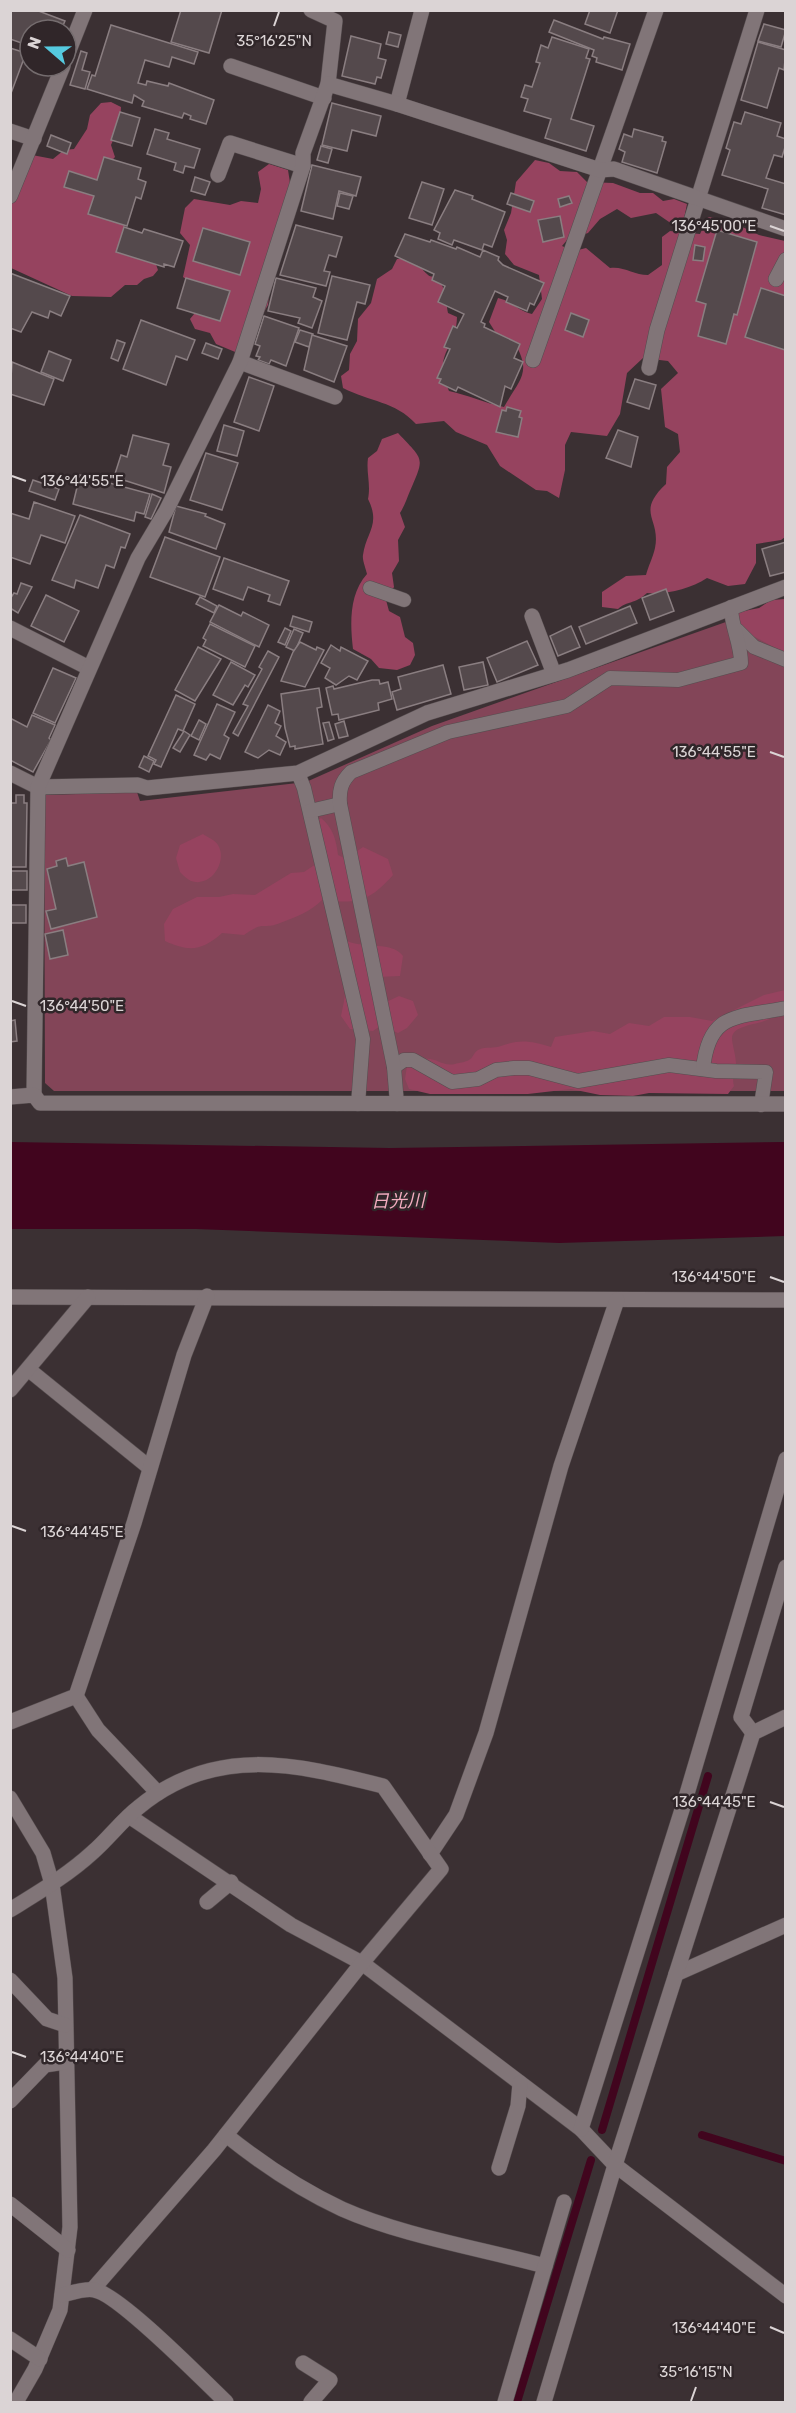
<svg xmlns="http://www.w3.org/2000/svg" width="796" height="2413" font-family="Rubik,'Noto Sans JP',sans-serif">
<style>
.green{fill:#834558}
.forest{fill:#96435f}
.water{fill:#41051e}
.lines{fill:none;stroke-linecap:round;stroke-linejoin:round}
.stream{stroke:#41051e;stroke-width:8}
.building{fill:#54494c;stroke:#8a7e81;stroke-width:1.5}
.lane-casing{stroke:#564d4f;stroke-width:15}
.street-casing{stroke:#564d4f;stroke-width:16}
.lane{stroke:#817578;stroke-width:14}
.street{stroke:#817578;stroke-width:15}
.ticks{fill:none;stroke:#dbd4d5;stroke-width:2}
.labels{text-anchor:middle;stroke-width:5;stroke-linejoin:round;paint-order:stroke}
.water-label{font-size:18px;font-style:italic;fill:#f4adc0;stroke:#302629}
.ticks-label{font-size:15px;text-anchor:middle;fill:#dbd4d5;stroke:#302629;stroke-width:5;stroke-linejoin:round;paint-order:stroke}
</style>
<rect width="100%" height="100%" fill="#3b3033"/>
<path class="green" d="M782,602H785V1091H54L45,1083L44,795L137,792L140,801L306,782L432,726Z"/>
<g class="forest">
<path d="M111,102L121,107L120,124L111,145L115,157L106,167L126,232L154,259L158,270L153,276L144,279L137,285H125L111,297L72,296L11,268L10,186L32,155L53,159L64,150L74,149L87,129L90,115L101,103Z"/>
<path d="M535,160L549,163L560,171L577,172L587,182L613,183L640,193H653L663,201L674,199L687,204L684,219L672,224L656,213L631,218L617,209L600,219L588,233L567,240L562,246L574,251L586,248L610,268C624,266 634,275 648,275L662,265V237L670,231L700,234L708,217L728,220L759,235L785,241V537L781,540L756,544V563L745,584L728,586L707,578C690,589 666,595 647,593C634,605 628,600 618,609L602,607V592L626,576L646,575C648,567 653,557 655,548C661,518 635,513 666,484L667,467L680,452L678,434L665,427L661,389L678,373L668,361L643,358L627,373L620,414L607,436L571,432L565,445V470L559,498L547,491L536,490L500,466L487,445L456,432L444,421L416,424C395,401 370,402 343,388L341,376L349,370L350,354L357,341L358,319L371,303L377,279L392,269L397,259C419,256 414,262 427,274C431,278 431,275 436,278C446,285 446,302 448,313L457,317C456,351 432,352 449,391C468,395 485,403 504,407C519,380 533,373 514,342L499,338L489,322L498,298C512,301 518,311 532,314L542,299L539,275L514,265L505,254L507,240L504,230L511,213L516,182Z"/>
<path d="M269,164L288,170L291,189L270,284L268,305L240,354L216,344L210,333L195,329L190,319L199,308L195,286L183,277L190,245L180,233L185,208L194,199L230,205L241,201L258,203L261,189L258,172Z"/>
<path d="M398,433C424,461 425,456 410,491C407,498 405,505 400,513L405,527L398,540L399,561L392,573L394,587L386,600L389,611L400,617L405,637L413,643L415,655L410,665L397,670L379,668L371,659L353,649C350,624 349,594 367,574C366,569 362,560 363,555C366,532 381,525 368,499C371,484 366,473 368,458L377,451L382,439Z"/>
<path d="M785,599V653L755,637L745,636L734,613L759,608L771,600Z"/>
<path d="M321,818C333,828 336,839 338,855L346,859L363,847L388,859L393,875C369,902 357,904 322,900C310,912 296,917 280,923C263,930 264,920 244,935L222,933C202,951 189,952 165,941L164,924L173,909L197,897H219L233,894L255,895L291,873L304,872L319,862L313,824Z"/>
<path d="M203,834C207,837 215,840 218,845C228,861 211,888 191,881C187,879 183,875 180,872L176,858L180,845Z"/>
<path d="M347,941C364,949 393,941 403,956L400,976L377,977L382,1004L399,996L413,1001L418,1015L407,1028L398,1033L380,1026L373,1031L350,1029L341,1016C344,1001 348,987 343,972C341,963 336,959 335,949Z"/>
<path d="M785,990V1015C772,1017 765,1022 753,1024C722,1032 734,1038 736,1063C737,1071 731,1076 734,1086L728,1094L649,1093L633,1096L600,1095L571,1089L528,1094H430L409,1089L405,1079L407,1066C435,1049 437,1068 455,1064C458,1063 466,1062 469,1060C473,1058 474,1052 478,1050C486,1046 494,1049 501,1046C520,1039 531,1041 551,1047L555,1037L593,1031L610,1034L629,1023L649,1026L664,1017H690L712,1021L764,995Z"/>
</g>
<path class="water" d="M10,1142L390,1148L785,1142V1236L559,1243L196,1229H11Z"/>
<g class="lines">
<g class="stream">
<path d="M602,2130L708,1776"/>
<path d="M702,2135L786,2161"/>
<path d="M517,2402L591,2160"/>
</g>
</g>
<g class="building">
<path d="M10,10H36L65,21L61,30H30V46L10,39Z"/>
<path d="M181,10H222L209,53L171,42Z"/>
<path d="M590,10H618L610,33L585,24Z"/>
<path d="M554,20L603,39L604,37L630,44L622,70L596,62L597,58L592,56L594,50L549,32Z"/>
<path d="M764,24L786,30L781,47L758,41Z"/>
<path d="M111,25L198,52L194,64L172,57L169,67L145,60L138,83L146,85L147,81L168,86L169,83L214,100L206,124L190,119L191,116L184,113L182,118L142,106L144,101L134,95L132,103L87,89L92,75L95,76Z"/>
<path d="M389,32L401,35L398,47L386,44Z"/>
<path d="M351,36L381,44L378,58L386,60L381,78L377,77L375,84L342,76Z"/>
<path d="M552,37L589,49L586,58L590,59L571,119L594,126L586,151L545,138L551,119L524,111L528,99L521,97L525,85L532,87L540,63L536,62L541,45L548,48Z"/>
<path d="M758,42L786,50L784,70L779,68L767,108L741,100Z"/>
<path d="M10,48L26,53L10,96Z"/>
<path d="M81,51L87,53L82,70L90,72L85,89L70,85Z"/>
<path d="M332,103L381,116L376,136L352,130L347,151L322,145Z"/>
<path d="M120,112L140,118L132,146L111,140Z"/>
<path d="M745,112L781,123L777,136L786,139V144L782,157L774,155L766,178L786,184V215L762,208L768,189L722,175L730,150L726,148L734,122L741,124Z"/>
<path d="M155,129L169,133L167,139L200,149L194,168L185,166L183,173L174,170L176,163L147,154Z"/>
<path d="M634,129L663,137L662,141L666,142L657,173L622,162L625,152L619,149L624,134L632,137Z"/>
<path d="M51,135L71,143L67,154L47,146Z"/>
<path d="M321,146L332,149L328,163L317,160Z"/>
<path d="M104,157L141,168L138,179L146,182L141,199L136,197L127,226L88,214L94,196L64,187L69,171L97,180Z"/>
<path d="M312,165L361,177L356,196L339,191L333,219L301,211Z"/>
<path d="M195,177L210,182L205,195L191,191Z"/>
<path d="M422,182L444,189L432,225L409,218Z"/>
<path d="M455,190L473,196L472,199L505,212L492,247L484,244L482,250L454,240L452,245L438,239L440,233L434,230Z"/>
<path d="M340,193L353,196L349,209L337,206Z"/>
<path d="M511,193L534,201L530,212L507,204Z"/>
<path d="M569,196L572,203L560,207L558,199Z"/>
<path d="M560,216L564,237L543,242L538,220Z"/>
<path d="M296,225L342,237L336,257L329,255L324,271L330,272L326,286L280,275Z"/>
<path d="M124,227L142,233L144,229L183,241L174,267L164,264V267L116,252Z"/>
<path d="M203,228L250,242L240,275L193,261Z"/>
<path d="M717,230L757,242L737,315L734,314L726,344L698,336L706,304L696,301Z"/>
<path d="M405,234L430,242L431,240L456,249L457,247L480,257L483,250L499,257L498,260L503,265L544,283L534,305L530,303L527,311L506,302L508,297L495,291L481,322L485,324L484,327L520,344L514,358L523,362L511,389L505,386L500,407L458,387L456,391L439,383L441,379L437,378L450,349L444,347L453,326L457,328L464,314L438,302L445,286L432,280L434,274L395,256Z"/>
<path d="M695,245L705,247L703,261L693,260Z"/>
<path d="M10,273L70,296L61,316L50,311L48,318L32,312L21,332L10,328Z"/>
<path d="M332,276L370,285L365,304L357,302L347,340L318,333Z"/>
<path d="M186,278L230,291L220,321L177,308Z"/>
<path d="M276,278L316,288L313,297L322,301L312,328L298,323L300,318L268,311Z"/>
<path d="M761,288L786,296L785,350L745,337Z"/>
<path d="M571,313L589,320L583,337L565,330Z"/>
<path d="M264,316L299,328L286,366L271,360L269,364L258,360L260,357L256,356L260,346L255,344Z"/>
<path d="M141,320L195,340L187,360L176,356L166,385L123,369Z"/>
<path d="M300,330L313,334L309,347L295,342Z"/>
<path d="M312,335L347,346L334,382L304,370Z"/>
<path d="M117,340L125,343L118,361L111,358Z"/>
<path d="M206,343L222,349L218,359L202,353Z"/>
<path d="M49,351L71,360L63,381L41,372Z"/>
<path d="M12,362L54,379L44,405L10,394Z"/>
<path d="M249,377L274,386L259,431L234,422Z"/>
<path d="M635,379L656,385L649,409L627,402Z"/>
<path d="M507,407L521,411L519,417L522,418L518,437L496,432L502,410L506,411Z"/>
<path d="M224,425L244,431L237,456L217,451Z"/>
<path d="M618,430L638,437L631,467L606,458Z"/>
<path d="M133,435L169,444L163,465L171,467L164,493L114,477L121,455L127,457Z"/>
<path d="M206,453L238,463L222,510L190,500Z"/>
<path d="M80,475L150,494L144,514L136,512L134,521L73,504Z"/>
<path d="M33,480L59,489L55,500L29,491Z"/>
<path d="M152,494L161,498L151,519L145,517Z"/>
<path d="M34,502L75,516L65,543L41,535L30,564L10,557V513L29,519Z"/>
<path d="M176,506L206,514L205,516L225,524L216,549L169,532Z"/>
<path d="M80,515L130,534L125,548L121,547L114,568L106,565L98,588L76,580L74,588L52,580Z"/>
<path d="M165,537L220,557L205,597L150,577Z"/>
<path d="M786,542V572L770,576L762,549Z"/>
<path d="M224,558L289,581L280,605L268,601L270,595L248,587L243,600L213,589Z"/>
<path d="M21,583L32,587L18,613L10,608V599L14,593L17,594Z"/>
<path d="M666,589L674,611L650,620L642,598Z"/>
<path d="M46,595L79,611L64,642L31,626Z"/>
<path d="M200,597L217,606L214,613L196,604Z"/>
<path d="M219,605L241,616L243,612L269,625L259,647L210,622Z"/>
<path d="M630,606L637,623L586,644L579,627Z"/>
<path d="M293,616L312,622L309,632L290,626Z"/>
<path d="M210,624L255,646L245,667L203,646L206,640L203,638Z"/>
<path d="M571,626L580,647L558,656L550,636Z"/>
<path d="M285,628L291,631L285,645L278,642Z"/>
<path d="M294,629L303,633L295,651L286,647Z"/>
<path d="M527,641L538,665L497,682L487,658Z"/>
<path d="M300,642L316,650L317,647L324,650L305,687L281,681L293,652Z"/>
<path d="M331,645L340,651L341,647L368,661L357,680L349,676L336,685L325,678L330,668L321,663Z"/>
<path d="M198,647L221,659L195,701L175,690Z"/>
<path d="M268,651L279,657L238,736L233,733L248,706L243,704L262,669L259,667Z"/>
<path d="M231,662L255,675L248,687L245,685L233,705L213,695Z"/>
<path d="M483,662L488,685L464,690L459,667Z"/>
<path d="M443,665L451,694L397,710L392,692L401,689L398,677Z"/>
<path d="M53,668L76,678L55,723L33,713Z"/>
<path d="M372,680H379L380,684L388,682L392,699L378,703L379,710L339,720L338,714L332,715L326,688L333,686L334,689Z"/>
<path d="M319,688L322,707L317,708L323,744L295,749V746L290,747L285,728L281,694Z"/>
<path d="M176,695L195,704L183,731L178,729L161,767L154,764L156,760L148,756Z"/>
<path d="M217,704L235,712L224,735L229,738L220,759L210,754L206,760L194,755Z"/>
<path d="M268,705L280,711L275,723L281,726L276,736L286,742L280,755L269,750L258,758L245,752Z"/>
<path d="M32,715L55,725L49,738L51,740L33,772L10,760V718L27,727Z"/>
<path d="M199,720L206,724L199,740L191,736Z"/>
<path d="M344,721L348,736L339,738L335,724Z"/>
<path d="M329,722L334,739L328,741L323,723Z"/>
<path d="M184,731L190,735L180,752L173,748Z"/>
<path d="M144,756L154,761L149,772L139,767Z"/>
<path d="M16,795H24V803H27L26,867H10V803H16Z"/>
<path d="M66,858L68,866L84,862L97,917L51,929L46,911L56,909L47,869L57,866L56,861Z"/>
<rect x="10" y="871" width="17" height="19"/>
<rect x="10" y="905" width="16" height="18"/>
<path d="M63,930L68,955L50,959L45,934Z"/>
<path d="M15,1020L17,1041L10,1042V1021Z"/>
</g>
<g class="lines">
<defs>
<g id="lane">
<path d="M370,588L404,600"/>
<path d="M737,630L754,647L786,660"/>
<path d="M298,773L304,788L363,1039L358,1104"/>
<path d="M310,811L340,804"/>
<path d="M394,1067L404,1060H413L452,1082L478,1079L496,1070L514,1068H529L578,1081L669,1065L716,1071L766,1072L761,1105"/>
<path d="M703,1069C709,1011 737,1018 786,1008"/>
<path d="M397,1104L394,1067L340,804C339,790 341,782 351,772L448,732L567,706L610,678L678,680L741,663C741,642 731,627 731,607"/>
</g>
<g id="street">
<path d="M311,10L335,21L328,84"/>
<path d="M66,58L85,10"/>
<path d="M231,66L324,98"/>
<path d="M397,104L422,10"/>
<path d="M10,131L34,139"/>
<path d="M218,175L230,143L303,166"/>
<path d="M10,196L63,66"/>
<path d="M776,279L786,260"/>
<path d="M533,360L656,10"/>
<path d="M240,362L335,397"/>
<path d="M649,368L657,330L757,10"/>
<path d="M532,616L554,674"/>
<path d="M10,628L89,668"/>
<path d="M10,773L38,787L138,785L147,788L298,773L427,713L568,670L786,587"/>
<path d="M34,1095L38,787L138,558L166,511L240,362L303,166V153L328,84L397,104L600,170L614,169L786,229"/>
<path d="M10,1097L34,1095L40,1103L786,1104"/>
<path d="M10,1297L786,1300"/>
<path d="M28,1369L150,1468"/>
<path d="M10,1390L88,1297"/>
<path d="M76,1696L98,1730L158,1793"/>
<path d="M10,1722L76,1696L134,1523L184,1355L207,1296"/>
<path d="M753,1733L741,1717L786,1567"/>
<path d="M10,1798L43,1853L52,1884L65,1978L70,2227L60,2310L35,2369L16,2402"/>
<path d="M129,1816L291,1925L362,1963L581,2129L615,2165L786,2296"/>
<path d="M430,1854L456,1815L486,1733L561,1466L617,1300"/>
<path d="M207,1902L231,1882"/>
<path d="M10,1910C39,1892 68,1875 93,1852C109,1838 122,1820 139,1807C215,1744 296,1764 383,1786L441,1869L362,1963L214,2150L93,2289"/>
<path d="M676,1974L786,1925"/>
<path d="M10,1980L47,2019L65,2025"/>
<path d="M10,2101L45,2065L65,2062"/>
<path d="M581,2129L686,1797L786,1459"/>
<path d="M226,2135C261,2163 301,2190 342,2209C400,2235 482,2249 545,2266"/>
<path d="M499,2168L518,2106L520,2083"/>
<path d="M10,2204L68,2250"/>
<path d="M62,2295C71,2293 85,2288 94,2290C118,2293 204,2381 226,2402"/>
<path d="M10,2339L40,2359"/>
<path d="M303,2363L330,2380L311,2402"/>
<path d="M505,2402L564,2202"/>
<path d="M544,2402L615,2165L753,1733L786,1717"/>
</g>
</defs>
<use href="#lane" class="lane-casing"/>
<use href="#street" class="street-casing"/>
<use href="#lane" class="lane"/>
<use href="#street" class="street"/>
</g>
<path class="ticks" d="M274,26L279,12M770,226L784,231M12,476L26,481M770,752L784,757M12,1001L26,1006M770,1277L784,1282M12,1526L26,1531M770,1802L784,1807M12,2052L26,2057M770,2327L784,2333M691,2401L696,2387"/>
<g class="labels">
<g class="water-label">
<text transform="translate(398 1201) rotate(-1)" y="6">日光川</text>
</g>
</g>
<g class="ticks-label">
<text x="274" y="46">35°16'25"N</text>
<text x="714" y="231">136°45'00"E</text>
<text x="82" y="486">136°44'55"E</text>
<text x="714" y="757">136°44'55"E</text>
<text x="82" y="1011">136°44'50"E</text>
<text x="714" y="1282">136°44'50"E</text>
<text x="82" y="1537">136°44'45"E</text>
<text x="714" y="1807">136°44'45"E</text>
<text x="82" y="2062">136°44'40"E</text>
<text x="714" y="2333">136°44'40"E</text>
<text x="696" y="2377">35°16'15"N</text>
</g>
<rect width="796" height="2413" fill="none" stroke="#dbd4d5" stroke-width="24"/>
<g transform="translate(48 48) rotate(290)"><circle r="28" fill="#302629" stroke="#746c6e" stroke-width="1.5"/>
<path d="M0-4.5L10 22L0 15L-10 22Z" fill="#55cadf"/>
<text y="-9" font-size="16" font-weight="bold" text-anchor="middle" fill="#dbd4d5">N</text>
</g>
</svg>
